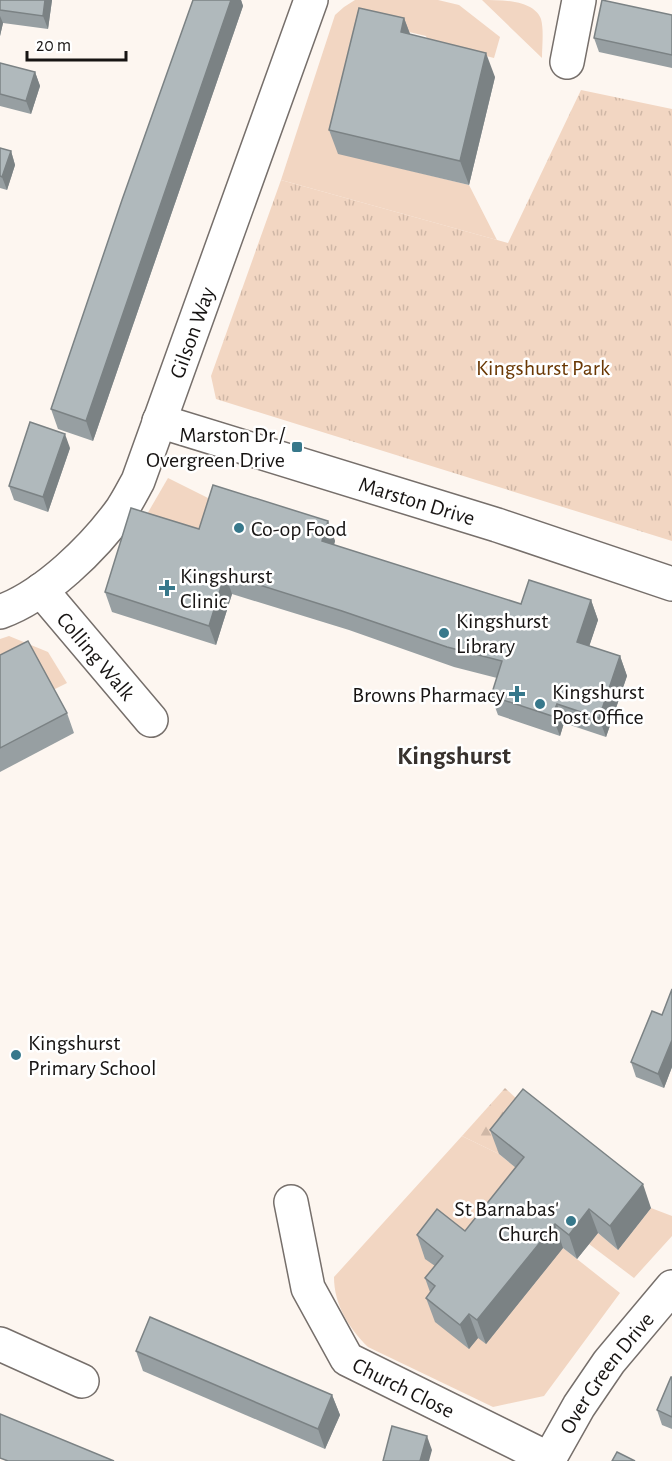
<svg xmlns="http://www.w3.org/2000/svg" width="672" height="1461" font-family="'Alegreya Sans',sans-serif">
<style>
.grass{fill:#f2d6c2}
.forest{fill:url(#forest-firs)}
.park{fill:url(#park-tufts)}
.lines{fill:none;stroke-linecap:round;stroke-linejoin:round}
.minor-casing{stroke:#766f6b;stroke-width:36}
.minor{stroke:#fff;stroke-width:33}
.wall{fill:#979fa2}
.shaded-wall{fill:#7b8284}
.building{fill:#b0b9bc;stroke:#7b8284;stroke-width:1.5}
.poi-dot{fill:#37788b;stroke:#fff;stroke-width:2}
.labels{text-anchor:middle;stroke-width:5;stroke-linejoin:round;paint-order:stroke}
.street-label{font-size:22px;fill:#171413;stroke:#fff}
.park-label{font-size:22px;fill:#6a3804;stroke:#fff}
.poi-label{font-size:22px;fill:#171413;stroke:#fff;text-anchor:start}
.quarter-label{font-size:26px;font-weight:bold;fill:#38322e;stroke:#fff}
</style>
<defs>
<pattern id="forest-firs" width="22" height="20" patternUnits="userSpaceOnUse" patternTransform="scale(1.5)"><rect width="22" height="20" fill="#f2d6c2"/><path d="M5 1l3.5 6h-7zM16 11l3.5 6h-7z" fill="#cfb7a6"/></pattern>
<pattern id="park-tufts" width="24" height="20" patternUnits="userSpaceOnUse" patternTransform="scale(1.5)"><rect width="24" height="20" fill="#f2d6c2"/><path d="M3 7l-1-3M5 7V3M7 7l1-3M15 17l-1-3M17 17v-4M19 17l1-3" fill="none" stroke="#cfb7a6"/></pattern>
</defs>
<rect width="100%" height="100%" fill="#fdf6f0"/>
<g class="grass">
<path d="M355,0H438L459,5L500,37L494,58L428,41L426,36L367,22V32L338,153L469,185L497,240L281,180L335,15L344,7Z"/>
<path d="M482,0C502,0 534,0 541,19C544,30 542,46 542,58Z"/>
<path d="M168,478L220,504L206,549L139,528Z"/>
<path d="M9,636L48,652L67,683L51,691L0,672V639Z"/>
<path d="M462,1136L499,1154L532,1181L452,1280L478,1338L563,1248L620,1293L544,1396L493,1407L368,1347C349,1328 334,1305 334,1277Z"/>
<path d="M651,1208L672,1216V1236L634,1278L589,1244L598,1233L618,1250Z"/>
</g>
<path class="forest" d="M505,1088L532,1113L499,1154L462,1136Z"/>
<path class="park" d="M581,90L672,109V541L216,399L211,376L281,180L508,243Z"/>
<g class="lines">
<defs>
<g id="minor">
<path d="M567,62L579,0"/>
<path id="s1" d="M159,421L497,525L672,584"/>
<path id="s2" d="M41,590L151,720"/>
<path id="s3" d="M0,612C45,596 94,548 122,509C128,500 133,490 138,481L311,0"/>
<path id="s4" d="M291,1202L308,1288L347,1359L549,1459"/>
<path d="M0,1344L82,1381"/>
<path id="s5" d="M548,1461L579,1406L609,1362L672,1287"/>
</g>
</defs>
<use href="#minor" class="minor-casing"/>
<use href="#minor" class="minor"/>
</g>
<g class="wall">
<path d="M0,0H52L48,29L3,23L0,36Z"/>
<path d="M193,0H241L243,6L93,441L58,429L51,409Z"/>
<path d="M672,15V68L599,52L594,38Z"/>
<path d="M404,18L410,34L495,77L469,185L338,154L329,130Z"/>
<path d="M0,63L35,72L40,86L31,114L0,106Z"/>
<path d="M0,148L11,151L15,165L7,190L0,188Z"/>
<path d="M70,448L48,512L14,500L9,486Z"/>
<path d="M328,521L335,541L334,545L521,604L591,600L598,620L589,646L620,656L627,676L606,737L564,723L560,736L498,715L491,696L497,678L454,667L349,630L232,594L216,645L112,612L105,592L199,529Z"/>
<path d="M0,655L67,713L74,733L0,772Z"/>
<path d="M672,989V1067L664,1088L636,1077L631,1062L662,1015Z"/>
<path d="M490,1130L651,1208L618,1250L598,1233L577,1259L563,1248L486,1344L478,1338L469,1349L435,1322L426,1298L430,1292L425,1278L435,1266L425,1259L417,1235L465,1231L516,1168L499,1154Z"/>
<path d="M136,1351L332,1395L340,1415L325,1449L143,1371Z"/>
<path d="M672,1377V1429L662,1425L657,1410Z"/>
</g>
<g class="shaded-wall">
<path d="M45,0H52L48,29L43,16Z"/>
<path d="M231,0H241L243,6L93,441L86,421Z"/>
<path d="M0,16L3,23L0,36Z"/>
<path d="M404,18L413,42L401,32Z"/>
<path d="M486,53L495,77L469,185L460,161Z"/>
<path d="M35,72L40,86L31,114L26,101Z"/>
<path d="M11,151L15,165L7,190L2,177Z"/>
<path d="M65,434L70,448L48,512L43,497Z"/>
<path d="M328,521L335,541L329,561L322,541Z"/>
<path d="M225,574L232,594L216,645L209,626Z"/>
<path d="M591,600L598,620L584,662L577,642Z"/>
<path d="M620,656L627,676L606,737L599,718Z"/>
<path d="M557,704L564,723L560,736L552,716Z"/>
<path d="M672,1040V1067L664,1088L658,1074Z"/>
<path d="M643,1184L651,1208L618,1250L610,1226Z"/>
<path d="M589,1209L598,1233L577,1259L569,1235Z"/>
<path d="M555,1224L563,1248L486,1344L477,1320Z"/>
<path d="M469,1314L478,1338L469,1349L460,1325Z"/>
<path d="M332,1395L340,1415L325,1449L318,1429Z"/>
<path d="M427,1436L432,1450L429,1461H420Z"/>
</g>
<g class="building">
<path d="M0,0H45L43,16L0,10Z"/>
<path d="M193,0H231L86,421L51,409L122,200Z"/>
<path d="M602,0L672,15V55L594,38Z"/>
<path d="M359,8L404,18L401,32L486,53L460,161L329,130Z"/>
<path d="M0,63L35,72L26,101L0,94Z"/>
<path d="M0,148L11,151L2,177L0,176Z"/>
<path d="M30,422L65,434L43,497L9,486Z"/>
<path d="M213,485L328,521L322,541L521,604L529,580L591,600L577,642L620,656L599,718L557,704L552,716L491,696L502,661L447,647L342,611L225,574L209,626L105,592L131,508L199,529Z"/>
<path d="M28,641L67,713L0,748V655Z"/>
<path d="M672,989V1040L658,1074L631,1062L652,1011L662,1015Z"/>
<path d="M523,1089L643,1184L610,1226L589,1209L569,1235L555,1224L477,1320L469,1314L460,1325L426,1298L435,1286L425,1278L443,1256L417,1235L437,1209L465,1231L524,1157L490,1130Z"/>
<path d="M150,1317L332,1395L318,1429L136,1351Z"/>
<path d="M671,1377H672V1417L657,1410Z"/>
<path d="M0,1414L114,1461H8L0,1458Z"/>
<path d="M392,1426L427,1436L420,1461H383Z"/>
<path d="M617,1452L635,1461H612Z"/>
</g>
<g class="poi-dot">
<rect x="291" y="441" width="12" height="12" rx="3"/>
<circle cx="239" cy="528" r="6"/>
<path d="M164 579h6v6h6v6h-6v6h-6v-6h-6v-6h6z"/>
<circle cx="444" cy="633" r="6"/>
<path d="M514 685h6v6h6v6h-6v6h-6v-6h-6v-6h6z"/>
<circle cx="540" cy="704" r="6"/>
<circle cx="16" cy="1055" r="6"/>
<circle cx="571" cy="1221" r="6"/>
</g>
<g class="labels">
<g class="street-label">
<text dy="8" stroke="none"><textPath href="#s3" startOffset="352">Gilson Way</textPath></text>
<text dy="8" stroke="none"><textPath href="#s1" startOffset="270">Marston Drive</textPath></text>
<text dy="8" stroke="none"><textPath href="#s2" startOffset="86">Colling Walk</textPath></text>
<text dy="8" stroke="none"><textPath href="#s5" startOffset="106">Over Green Drive</textPath></text>
<text dy="8" stroke="none"><textPath href="#s4" startOffset="232">Church Close</textPath></text>
</g>
<g class="park-label">
<text x="543" y="375">Kingshurst Park</text>
</g>
<g class="poi-label">
<text x="285" y="442" text-anchor="end">Marston Dr /<tspan x="285" dy="25">Overgreen Drive</tspan></text>
<text x="251" y="536">Co-op Food</text>
<text x="180" y="583">Kingshurst<tspan x="180" dy="25">Clinic</tspan></text>
<text x="456" y="628">Kingshurst<tspan x="456" dy="25">Library</tspan></text>
<text x="552" y="699">Kingshurst<tspan x="552" dy="25">Post Office</tspan></text>
<text x="505" y="702" text-anchor="end">Browns Pharmacy</text>
<text x="28" y="1050">Kingshurst<tspan x="28" dy="25">Primary School</tspan></text>
<text x="559" y="1216" text-anchor="end">St Barnabas'<tspan x="559" dy="25">Church</tspan></text>
</g>
<g class="quarter-label">
<text x="454" y="764">Kingshurst</text>
</g>
</g>
<path d="M27 51v9h99v-9" fill="none" stroke="#171413" stroke-width="3"/>
<text x="36" y="51" font-size="18" fill="#171413" stroke="#ffffff" stroke-width="4.5" paint-order="stroke">20 m</text>
</svg>
